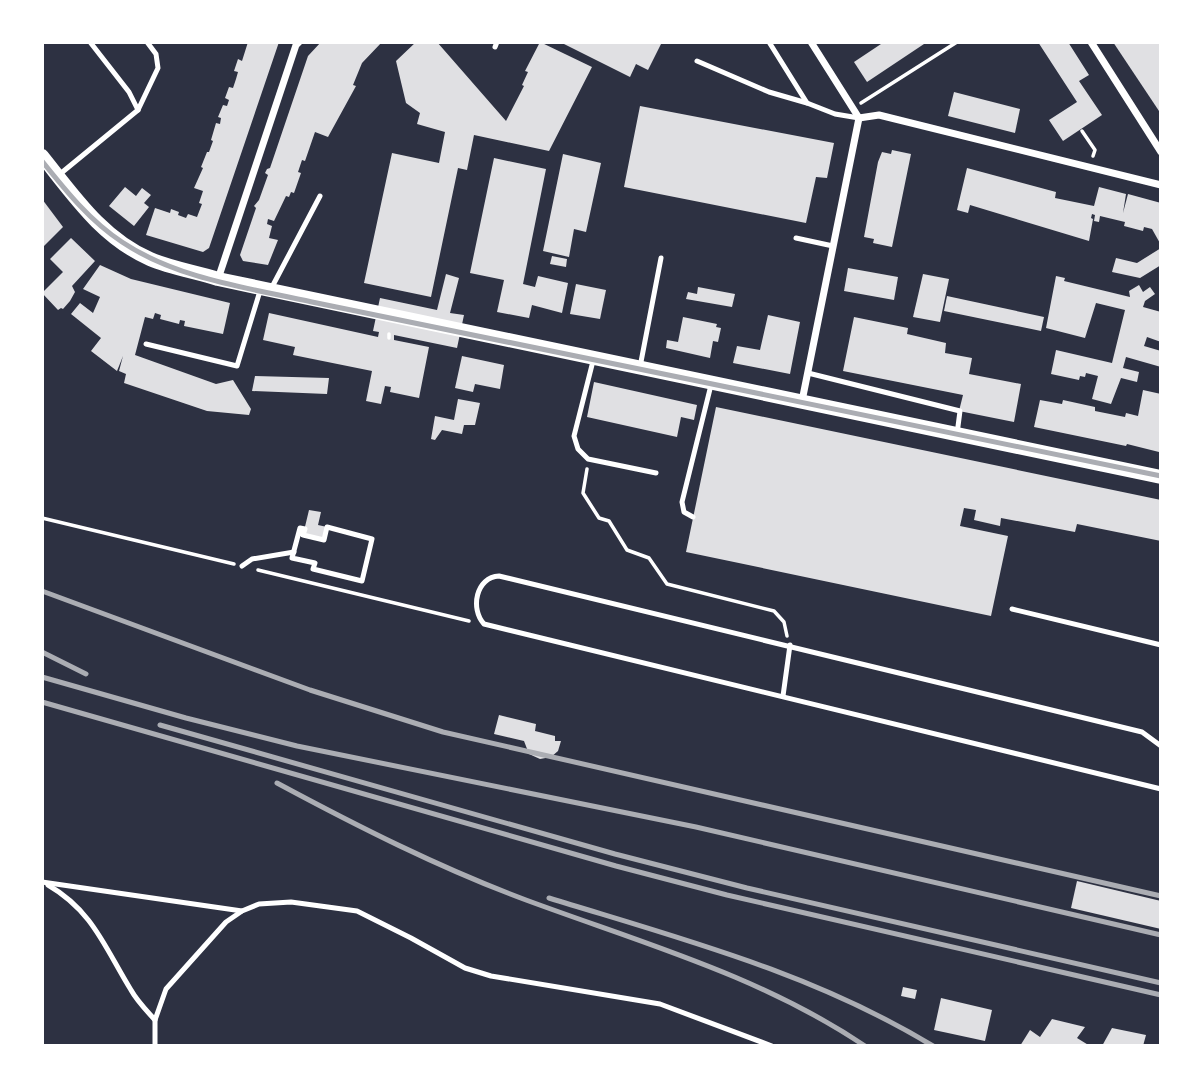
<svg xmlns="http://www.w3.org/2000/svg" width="1203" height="1088" font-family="'Noto Sans',sans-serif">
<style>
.building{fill:#e0e0e3}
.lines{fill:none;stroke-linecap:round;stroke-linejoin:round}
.path{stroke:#fff;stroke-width:3.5}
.service{stroke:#fff;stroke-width:5}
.minor{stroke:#fff;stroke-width:7}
.secondary{stroke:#fff;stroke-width:14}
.rail{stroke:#abadb3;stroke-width:5}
</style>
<rect width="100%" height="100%" fill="#2d3142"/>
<g class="building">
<path d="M248,42H279L209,248L203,252L146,235L155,208L170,213L171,209L179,212L178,215L186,218L188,214L197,217L202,204L199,203L203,191L194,188L203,168L201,167L207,152H209L213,141L211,140L216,123L220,124L221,118L218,117L223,105L227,106L229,100L225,98L229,87L233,88L236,79L238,72L234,71L238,59L242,61Z"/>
<path d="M321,42H382L362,63L353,85L356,86L328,137L315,132L305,161L302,160L298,172L301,173L294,193L291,192L289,197L286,196L274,221L268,219L267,224L272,226L269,238L278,240L268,265L243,261L240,255L256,208L254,206L259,200L268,175L265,173L267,169L270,168L308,56Z"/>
<path d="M416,42H437L506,121L524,86L522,85L528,72L525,71L540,42L592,67L549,151L474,135L467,170L458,168L431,297L364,283L392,153L439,163L445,132L417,124L420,113L406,103L396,61Z"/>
<path d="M560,42H662L648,70L636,64L630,77Z"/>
<path d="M884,42H927L867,82L854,62Z"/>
<path d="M1038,42H1068L1089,75L1079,81L1102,115L1063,141L1049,120L1077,102Z"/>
<path d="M1113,42H1158L1161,46V114Z"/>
<path d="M954,92L1020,109L1015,133L948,116Z"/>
<path d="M640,106L834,143L827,178L816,177L806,223L624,187Z"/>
<path d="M892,150L911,154L892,247L873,243L874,239L864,237L878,162L882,152L891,154Z"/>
<path d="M563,154L601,163L586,232L574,229L569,257L543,251Z"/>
<path d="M494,158L546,169L523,284L535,287L538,276L568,283L562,313L532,305L529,318L497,312L504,280L470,273Z"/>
<path d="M967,168L1056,192L1055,198L1094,206L1099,187L1126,194L1123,213L1128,194L1161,203V245L1152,229L1144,227L1143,231L1124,226L1125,222L1100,216L1099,222L1094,221L1095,215L1092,214L1091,218L1093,219L1089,241L970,205L968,213L957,210Z"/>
<path d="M125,187L136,196L142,188L151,195L144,203L149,207L134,226L109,206Z"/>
<path d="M42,199L63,227L42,248Z"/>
<path d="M71,238L95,261L72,286L75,292L70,301L63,309L61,308L58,310L42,293L63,272L50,259Z"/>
<path d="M1161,248V265L1140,278L1112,272L1116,258L1137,263Z"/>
<path d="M552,256L567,259L566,267L550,264Z"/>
<path d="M100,265L131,279L230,303L223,334L184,326L185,321L180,320L179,324L160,319L161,315L155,313L153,319L145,317L135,355L216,384L233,380L251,409L249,415L207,411L124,383L126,374L119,371L123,356L117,371L91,351L101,338L71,314L80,303L93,313L100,297L83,289Z"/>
<path d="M848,268L898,277L894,300L844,291Z"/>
<path d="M446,274L459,278L450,313L464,315L457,348L394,335V340L429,347L419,398L390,392L391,387L385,386L381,404L366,401L372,371L293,355L295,347L263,340L269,313L378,337L379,332L373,331L380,298L437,310Z"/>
<path d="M923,274L949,279L940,322L913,317Z"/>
<path d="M1056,276L1065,278L1064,281L1130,297L1129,291L1139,285L1143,292L1150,287L1155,294L1145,301L1143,307L1161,312V342L1147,337L1144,346L1161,351V367L1126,357L1123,368L1139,372L1137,382L1121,378L1111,404L1092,399L1098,376L1086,373L1085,377L1080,376L1079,380L1051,374L1056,350L1112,363L1125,310L1096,303L1085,338L1046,328Z"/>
<path d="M576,284L606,290L600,319L570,314Z"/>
<path d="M698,287L735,294L732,307L686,299L688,292L697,294Z"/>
<path d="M947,296L1044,317L1041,331L944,311Z"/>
<path d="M768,315L800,322L790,374L733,363L737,346L760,350Z"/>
<path d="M683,317L717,324L716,327L721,328L718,342L713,341L710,358L666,348L667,340L678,342Z"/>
<path d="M854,317L908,328L907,334L946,343L945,353L972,358L969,374L1021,384L1014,422L959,411L963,395L843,371Z"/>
<path d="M462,356L504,365L500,389L475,384L473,392L455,388Z"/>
<path d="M255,376L329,378L327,394L252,391Z"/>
<path d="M594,382L697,405L694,420L681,417L677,437L587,417Z"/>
<path d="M1143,390L1161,394L1159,452L1127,444L1126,446L1034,427L1040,400L1062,404L1063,400L1095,407V411L1125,417L1126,413L1138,416Z"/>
<path d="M458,399L480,403L475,425H464L462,434L442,430L435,440L431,439L435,416L454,420Z"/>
<path d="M716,407L1161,500V541L1077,524L1075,532L1001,518L1000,526L974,520L976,510L964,508L960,526L1008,536L991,616L686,552Z"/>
<path d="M309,510L321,512L318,525L327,527L324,540L303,535Z"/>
<path d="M499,715L536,724L535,731L555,736V741H561L558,751L551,757L540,759L529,754L524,741L494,734Z"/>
<path d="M1077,881L1161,901V929L1071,908Z"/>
<path d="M903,987L917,990L915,999L901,996Z"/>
<path d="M941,998L992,1010L985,1041L934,1030Z"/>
<path d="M1052,1019L1085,1027L1077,1038L1090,1046H1020L1030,1030L1040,1037Z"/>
<path d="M1112,1028L1146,1035L1143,1046H1102Z"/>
</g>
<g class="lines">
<g class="path">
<path d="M861,103L957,42"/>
<path d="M1082,131L1095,150L1093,156"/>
<path d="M389,338V334"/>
<path d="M587,469L583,493L599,518L609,521L627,550L649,558L667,584L774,611L784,622L787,636"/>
<path d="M42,518L234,564"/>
<path d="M258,570L469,621"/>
</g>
<g class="service">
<path d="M90,42L129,92L138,110"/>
<path d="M769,42L807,103L835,114L859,118"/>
<path d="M495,47L497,42"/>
<path d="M697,61L769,92L807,103"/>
<path d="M60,174L138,110L158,68L156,54L147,42"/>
<path d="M796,238L833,246"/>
<path d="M272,287L320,196"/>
<path d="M146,344L237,366L260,291"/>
<path d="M593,361L574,436L578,449L588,459L656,473"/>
<path d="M640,367L661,258"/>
<path d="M808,373L960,411L957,434"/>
<path d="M693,517L684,512L682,502L711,385"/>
<path d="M327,527L372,539L362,581L313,569L315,563L292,558L300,528L305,529L303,535L324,540Z"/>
<path d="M242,566L252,559L294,552"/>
<path d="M1012,609L1161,645"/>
<path d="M783,696L790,645"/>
<path d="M1161,746L1142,732L499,576C476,577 470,609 484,624L1161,789"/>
<path d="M42,882L242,911"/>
<path d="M48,885C93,911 105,948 131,990C137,1001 147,1011 155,1020"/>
<path d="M155,1046V1020L166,989L226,922L242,911L259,904L291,902L357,911L411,938L465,968L491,976L660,1004L772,1046"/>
</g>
<g class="minor">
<path d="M811,42L859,118"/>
<path d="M1091,42L1161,152"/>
<path d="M859,118L879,115L1161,185"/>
<path d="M218,279L296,45L299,42"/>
<path d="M802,401L859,118"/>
</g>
<path class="secondary" d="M42,156C74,196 102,238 150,259C171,268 196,272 218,279L1161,477"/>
<g class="rail">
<path d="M42,161C66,191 90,221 122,242C177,279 249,288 312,302L1161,476"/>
<path d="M42,591L310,690L443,732L1161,896"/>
<path d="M42,652L86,674"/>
<path d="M42,677L186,718L297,746L696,827L1161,935"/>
<path d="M42,702L616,866L727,895L1161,995"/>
<path d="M160,725L615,854L747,888L1161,983"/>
<path d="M277,783C357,826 440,868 526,900C642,943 761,976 865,1046"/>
<path d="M549,898C682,939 813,973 933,1046"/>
</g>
</g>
<rect width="1203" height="1088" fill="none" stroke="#ffffff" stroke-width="88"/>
</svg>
